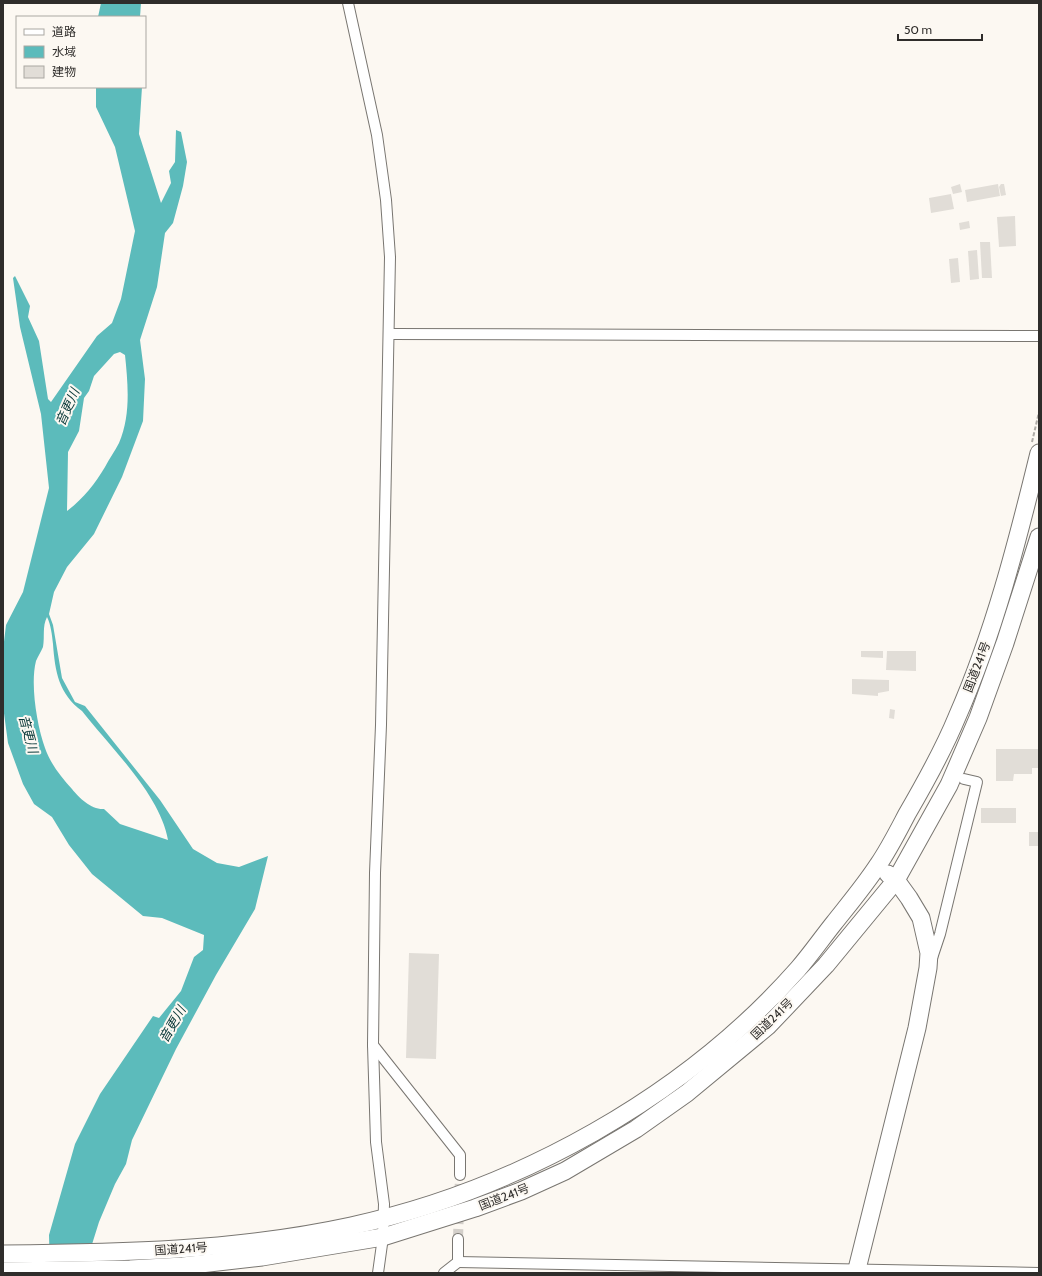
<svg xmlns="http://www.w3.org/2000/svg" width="1042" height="1276" font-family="Cabin,'Noto Sans JP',sans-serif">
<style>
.water{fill:#5cbbbb;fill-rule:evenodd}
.building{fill:#e1ddd7}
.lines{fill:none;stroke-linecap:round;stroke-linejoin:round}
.minor-tunnel{stroke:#d3cfca;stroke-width:10;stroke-dasharray:10 5;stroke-linecap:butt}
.minor-casing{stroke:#797671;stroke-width:12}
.trunk-casing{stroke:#797671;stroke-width:19}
.path{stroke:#aeaba6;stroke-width:2;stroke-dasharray:4 2;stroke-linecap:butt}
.minor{stroke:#fff;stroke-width:10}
.trunk{stroke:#fff;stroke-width:17}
.labels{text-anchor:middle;stroke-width:4;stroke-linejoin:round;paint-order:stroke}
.street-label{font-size:12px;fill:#2f2d2b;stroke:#fcf8f2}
.water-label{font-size:13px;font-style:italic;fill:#073737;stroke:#fcf8f2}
</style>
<rect width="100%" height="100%" fill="#fcf8f2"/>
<g class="water">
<path d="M101,3H141L140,17H98Z"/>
<path d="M96,87H142L139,134L161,203L171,183L169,171L175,162L176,130L181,132L187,162L183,186L173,223L165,233L157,287L140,340L145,379L143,421L122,477L94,534L67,567L54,592L49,614L53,625L62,678L75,702L85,706L160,800L193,849L217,863L239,867L268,856L255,909L216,975L176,1049L132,1140L126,1164L115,1184L99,1222L83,1273H50L49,1235L75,1144L100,1094L153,1016L159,1018L181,991L194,957L203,950L204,935L162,918L143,916L92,874L69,845L52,817L34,804L23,784L8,743L3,706V650L6,625L23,592L49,488L41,414L20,327L13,278L15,276L30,306L28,317L39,341L48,399L51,402L97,336L112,323L121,299L135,231L115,147L96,107ZM120,352L125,355C128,384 131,415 119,443C115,451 109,459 105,467C95,484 83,499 67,511L68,452L79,431L84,398L89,391L94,376L114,354ZM47,617C51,625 52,635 53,644C55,672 59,694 82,711C110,747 160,794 168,840L120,824L104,809C92,810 79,798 72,789C61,777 50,763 45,748C37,726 30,684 36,661C38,656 41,652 43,647C45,636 42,627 47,617Z"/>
</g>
<g class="building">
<path d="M960,184L962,192L953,194L951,187Z"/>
<path d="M998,184L1000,196L967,202L965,190Z"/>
<path d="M1001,184H1004L1006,195L1001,196L999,187Z"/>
<path d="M951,194L954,209L931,213L929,198Z"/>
<path d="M1015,216L1016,246L999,247L997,217Z"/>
<path d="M969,221L970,228L960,230L959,223Z"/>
<path d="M980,242H990L992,278H982Z"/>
<path d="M977,250L979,279L970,280L968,251Z"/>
<path d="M958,258L960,282L951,283L949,259Z"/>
<path d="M861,651H883V658L861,657Z"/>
<path d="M887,651H916V671L886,670Z"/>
<path d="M852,679L889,680V691L878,693V696L852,694Z"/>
<path d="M890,709L895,710L894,719L889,718Z"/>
<path d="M996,749H1039V768H1032V774H1014L1013,781H996Z"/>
<rect x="981" y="808" width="35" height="15"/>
<rect x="1029" y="832" width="10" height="14"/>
<path d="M409,953L439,954L436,1059L406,1058Z"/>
</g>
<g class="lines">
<path class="minor-tunnel" d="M458,1239L460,1175"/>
<defs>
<g id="minor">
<path d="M348,3L377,135L386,200L390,257L381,725L375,873L373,1045L460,1155V1175"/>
<path d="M389,334L1039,336"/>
<path d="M932,958L940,934L977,782L964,779"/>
<path d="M373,1045L376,1142L384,1204L383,1237L378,1273"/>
<path d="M458,1262L1039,1273"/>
<path d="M444,1273L458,1262V1239"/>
</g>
<g id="trunk">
<path d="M3,1254C119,1253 236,1251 351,1226C517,1190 685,1097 798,969C811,954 822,938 834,923C849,904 865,885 878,865C889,849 898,831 907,814C925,783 943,751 957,717C994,633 1017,543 1039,453"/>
<path d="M3,1271L130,1269L183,1266L262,1257L383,1237L475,1208L521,1191L565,1171L636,1129L687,1093L768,1026L826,965L896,880L949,785L978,718L1005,643L1039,537"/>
<path d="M856,1273L917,1028L928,968L929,953L921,918L909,898L896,880L888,874"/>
</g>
</defs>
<use href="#minor" class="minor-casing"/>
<use href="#trunk" class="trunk-casing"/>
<path class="path" d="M1032,442L1039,412"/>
<use href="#minor" class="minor"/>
<use href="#trunk" class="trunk"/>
</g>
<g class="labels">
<g class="street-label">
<text transform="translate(977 667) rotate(-69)" y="4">国道241号</text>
<text transform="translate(772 1019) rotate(-44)" y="4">国道241号</text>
<text transform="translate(504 1197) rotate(-21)" y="4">国道241号</text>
<text transform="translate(181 1249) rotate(-4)" y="4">国道241号</text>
</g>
<g class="water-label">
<text transform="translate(67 407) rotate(-66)" y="5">音更川</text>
<text transform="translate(29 734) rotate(75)" y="5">音更川</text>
<text transform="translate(172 1024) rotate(-60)" y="5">音更川</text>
</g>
</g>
<rect width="1042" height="1276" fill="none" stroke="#2f2d2b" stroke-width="8"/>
<rect x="16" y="16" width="130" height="72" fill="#fcf8f2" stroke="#aaa7a2"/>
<rect x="24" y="29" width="20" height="6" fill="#ffffff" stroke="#aaa7a2"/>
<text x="52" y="36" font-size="12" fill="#2f2d2b">道路</text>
<rect x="24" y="46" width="20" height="12" fill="#5cbbbb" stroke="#aaa7a2"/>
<text x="52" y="56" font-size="12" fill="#2f2d2b">水域</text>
<rect x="24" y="66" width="20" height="12" fill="#e1ddd7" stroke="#aaa7a2"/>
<text x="52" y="76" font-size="12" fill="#2f2d2b">建物</text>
<path d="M898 34v6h84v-6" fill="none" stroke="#2f2d2b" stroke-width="2"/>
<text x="904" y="34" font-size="12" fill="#2f2d2b" stroke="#fcf8f2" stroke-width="3" paint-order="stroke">50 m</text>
</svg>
